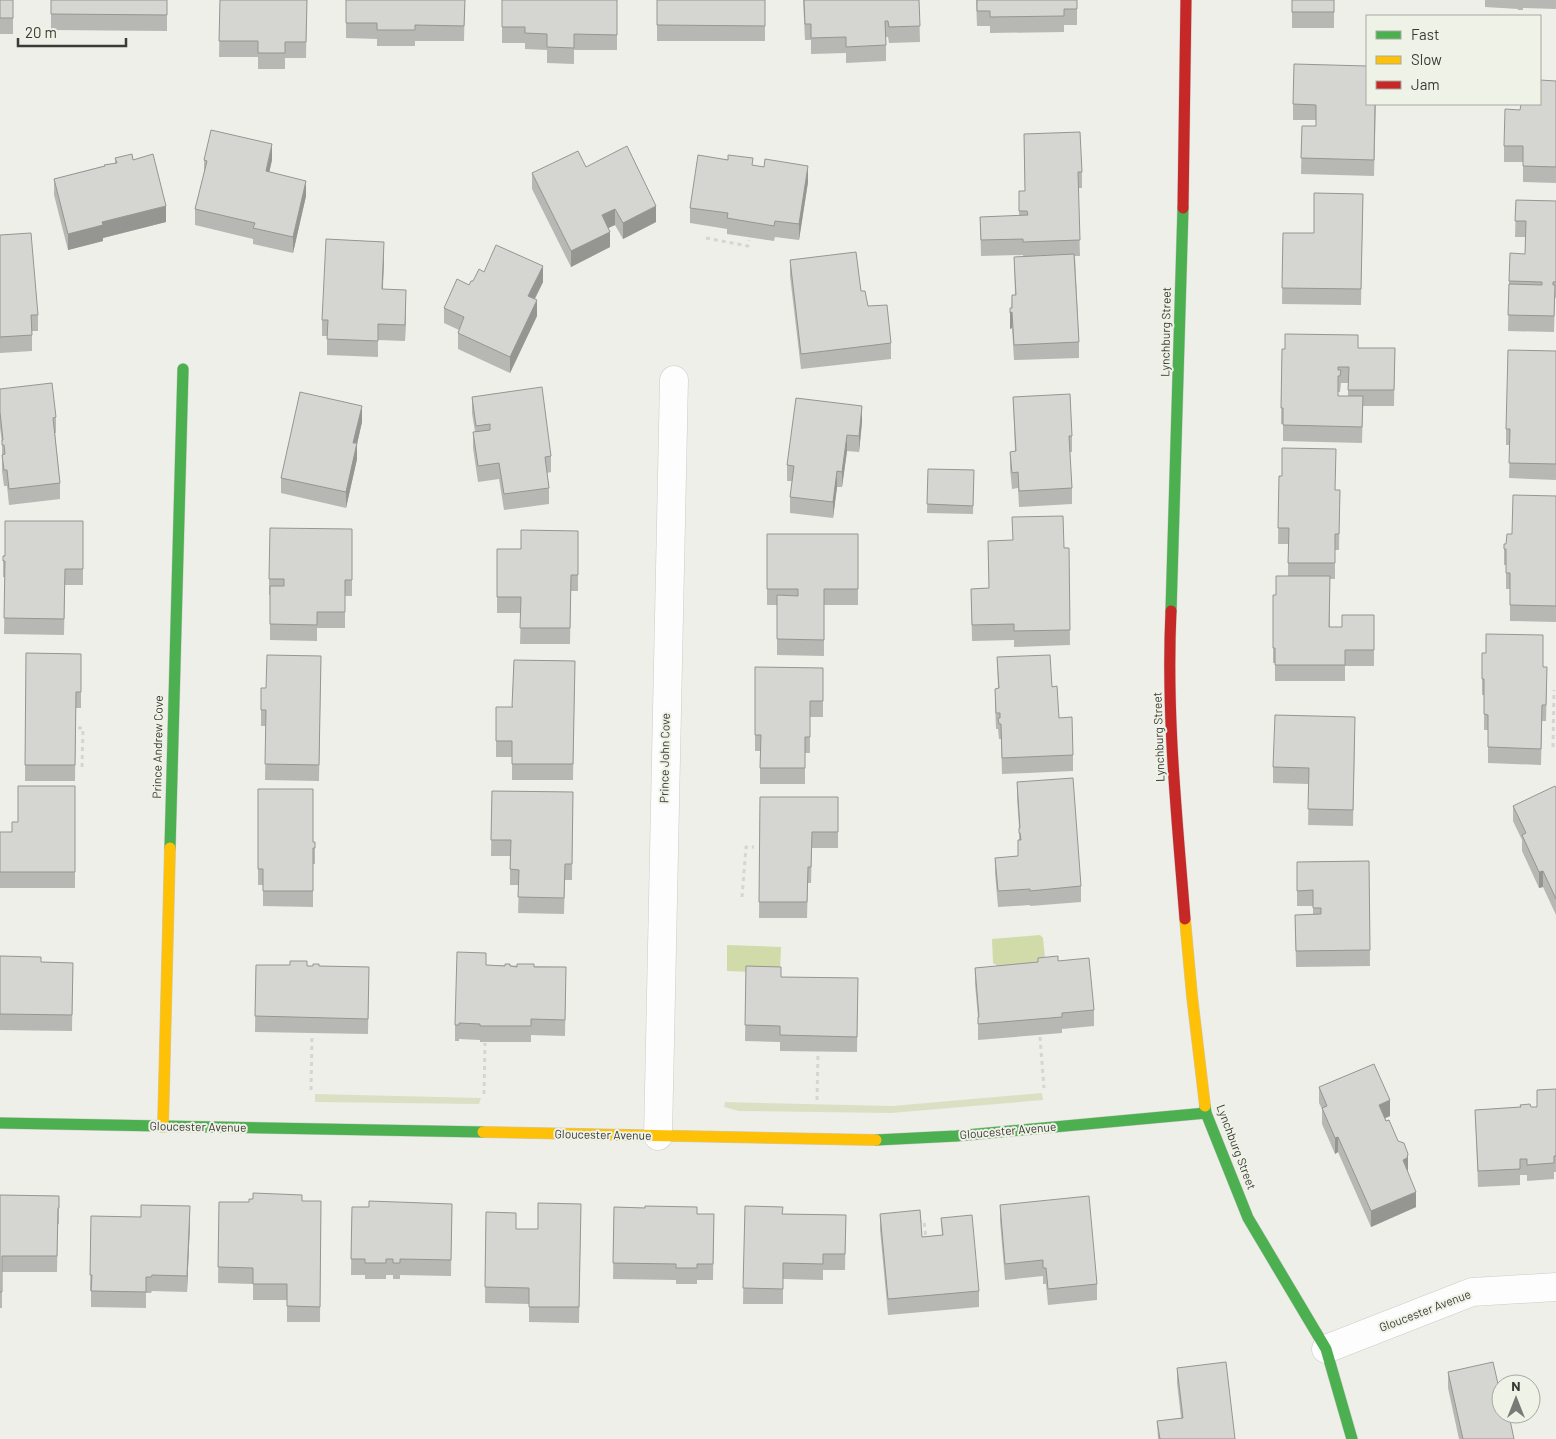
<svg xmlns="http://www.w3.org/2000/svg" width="1556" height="1439" font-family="Barlow,sans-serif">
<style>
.green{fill:#dbe0c4}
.water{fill:#d1dba9}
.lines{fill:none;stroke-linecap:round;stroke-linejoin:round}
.street-casing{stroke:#cbccc7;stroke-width:29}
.fast-casing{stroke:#cbccc7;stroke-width:12}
.slow-casing{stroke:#cbccc7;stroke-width:12}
.jam-casing{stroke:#cbccc7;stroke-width:12}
.path{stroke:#d5d6d4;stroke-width:3;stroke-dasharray:4 4;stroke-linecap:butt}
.street{stroke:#fcfdfc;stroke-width:28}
.fast{stroke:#4caf50;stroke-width:11}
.slow{stroke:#ffc107;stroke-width:11}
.jam{stroke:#c62828;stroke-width:11}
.wall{fill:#b7b8b4;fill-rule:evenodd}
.shaded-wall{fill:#959692}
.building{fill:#d5d6d1;stroke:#959692}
.labels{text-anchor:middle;stroke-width:4;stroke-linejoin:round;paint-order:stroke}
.street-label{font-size:12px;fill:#3a3b36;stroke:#eff2e6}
</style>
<rect width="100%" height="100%" fill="#eeefe9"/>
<g class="green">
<path d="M1042,1093L1043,1100L891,1113L739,1111L724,1107L725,1102L892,1106Z"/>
<path d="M315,1094L481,1098L479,1104L315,1102Z"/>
</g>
<g class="water">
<path d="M1040,935L1043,938L1045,958L1041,963L998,966L993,963L992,939Z"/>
<path d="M727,945L781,947L780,973L727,971Z"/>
</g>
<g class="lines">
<defs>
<g id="street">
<path d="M658,1136L674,380"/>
<path d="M1326,1349L1472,1292L1556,1287"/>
</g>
<g id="fast">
<path d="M1171,611L1183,208"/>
<path d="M170,848L183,369"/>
<path d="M1205,1106L1206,1113L1248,1218L1326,1349L1352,1439"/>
<path d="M0,1123L483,1132"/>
<path d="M876,1140L956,1136L1206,1113"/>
</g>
<g id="slow">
<path d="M1185,919L1192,996L1205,1106"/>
<path d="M163,1127L170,848"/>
<path d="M483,1132L876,1140"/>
</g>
<g id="jam">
<path d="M1183,208L1186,0"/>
<path d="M1171,611C1166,714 1177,817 1185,919"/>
</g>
</defs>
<use href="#street" class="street-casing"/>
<use href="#fast" class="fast-casing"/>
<use href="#slow" class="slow-casing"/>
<use href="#jam" class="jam-casing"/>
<g class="path">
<path d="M706,238L748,246L749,240"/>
<path d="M78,728H83L82,767"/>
<path d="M1553,747L1554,690"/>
<path d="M742,897L746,847H754"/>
<path d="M1040,1037L1044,1088"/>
<path d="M311,1090L312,1036"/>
<path d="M484,1094L485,1043"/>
<path d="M817,1100L818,1054"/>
<path d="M918,1222L924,1221L926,1239"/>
</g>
<use href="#street" class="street"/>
<use href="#fast" class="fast"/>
<use href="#slow" class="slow"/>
<use href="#jam" class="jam"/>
</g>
<g class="wall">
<rect x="0" y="0" width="13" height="34"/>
<path d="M51,0H167V31L51,30Z"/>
<path d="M220,0H307L306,58H285V69H258V57H219Z"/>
<path d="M346,0H465L464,41H415V46H377V39L346,38Z"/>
<path d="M617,0V50H574V64L547,63V50L525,49V43H502V27Z"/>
<rect x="657" y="0" width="108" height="41"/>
<path d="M803,0H919L920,42L889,43L888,37H886V61L846,63V53L811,54V40H805Z"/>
<path d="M976,0H1077V25H1064V32L990,33V26H977Z"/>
<path d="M1334,0V28H1292V12Z"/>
<path d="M1485,0H1556V9L1523,8V10H1518V9L1485,7Z"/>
<path d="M1556,81V183L1523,182V162H1504V146L1520,110Z"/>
<path d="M1293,104H1376L1374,176L1301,174L1302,126H1316V120H1293Z"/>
<path d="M1024,134L1082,172V188H1078L1080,256H1075L1079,342V358L1014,360L1012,328L1010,329L1012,295H1015L1014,257H1023V255L981,256L980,217L1019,216V191H1025Z"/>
<path d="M115,158L133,160L166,222L103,238V241L68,250L54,195V179L115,163Z"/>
<path d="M204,160H272L269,172L306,196L293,253L253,244V239L195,225V209L204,173Z"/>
<path d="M753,165L808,182L799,240L775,237L774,241L727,234V229L690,223V208Z"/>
<path d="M586,167L656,222L623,239L615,225L608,228L610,247L571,267L532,189V173Z"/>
<path d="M1363,194L1361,305L1282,304L1283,233H1314Z"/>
<path d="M1516,200L1556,201V298H1555L1554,332L1508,331L1509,281L1525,254L1526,237H1515Z"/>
<path d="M0,235L38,315V331H32V351L0,353Z"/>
<path d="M384,258L383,289L406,305L405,341L378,340V357L327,355V336H322V320Z"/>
<path d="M790,260L861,291L868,306L891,343V359L801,369L790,276Z"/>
<path d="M484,272L543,282L535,299L537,316L510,373L458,349V333L459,330L444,323V308Z"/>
<path d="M1358,348H1395L1394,406H1363L1362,443L1283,441V424H1281L1282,349ZM1341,383H1348V396H1338V392H1340Z"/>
<path d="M1556,351V480L1509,478L1510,445H1506V429Z"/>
<path d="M0,389L56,417V433H55L60,483V499L9,505L7,486H4L2,471V443L0,428Z"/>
<path d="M472,397L551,456V472L547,473L549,488V504L504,510L499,479L478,482L473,448V432H475L472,413Z"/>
<path d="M1013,397L1072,436V452H1069L1072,488V504L1019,507L1018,488L1012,489L1010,468V452L1015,451Z"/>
<path d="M362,422L357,444V459L346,508L281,493V478Z"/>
<path d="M862,422L859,452L847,451L842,487H837L833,518L790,513V497L792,481H787V465Z"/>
<path d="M928,469L974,470L973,514L927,513Z"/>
<path d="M1279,476H1282L1335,490H1340L1339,550H1335V579H1330V627H1342L1374,615V666H1345V681H1275V663H1273V595H1276L1288,576V544H1278Z"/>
<path d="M1556,496V622L1510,621V589H1506V565H1504V549L1512,534Z"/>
<path d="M83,521V585H65L64,635L4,634L5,577H3V556Z"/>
<path d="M352,529V596H345V628H317V641L270,640V595H269V579Z"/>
<path d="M578,531V591H571L570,644H520L521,613H497V549H521Z"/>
<path d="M767,534H858V605H824V656L777,655V605H767Z"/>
<path d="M988,541L1069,548L1070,645L1014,647V640L972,641L971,589L989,588Z"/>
<path d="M26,653L81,654V708H76L75,781H25Z"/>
<path d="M1482,653H1486L1543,667L1547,683L1546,721H1542L1541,765L1488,763V730H1484V695H1482Z"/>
<path d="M321,656L319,781L265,780L266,726H261V710L266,688Z"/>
<path d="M997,657L1052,687L1059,718L1073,755V771L1002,774L1001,739H999L998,729H996L995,705V689L998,688Z"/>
<path d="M514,660L575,661L573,780H512V757H496V741L512,707Z"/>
<path d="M755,667L823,668V717H810V753H805V784H760V751H755Z"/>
<path d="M1355,733L1353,826L1308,825L1309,784L1273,783V767Z"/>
<path d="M1017,782L1081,886V902L1030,906V905L998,907L995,873V858L1018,856V840H1019V828L1017,798Z"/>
<path d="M75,786V888H0V832H12L18,822Z"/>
<path d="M1556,788V915L1543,887L1539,888L1522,851V840L1513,821V806Z"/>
<path d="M258,789L313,842H315V864H313V907L263,906V885H258Z"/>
<path d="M492,791L573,792L572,880H565L564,914L518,913L519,885H510V856H491Z"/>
<path d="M760,797H838V848H812L811,883H808L807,918H759Z"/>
<path d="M1369,861L1370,966L1296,967L1295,915H1313V906H1297V862Z"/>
<path d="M0,956L41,962L73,963L72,1031L0,1030Z"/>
<path d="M1038,958L1058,961L1094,1010V1026L1062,1029V1033L978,1040V1017L975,984V968L1038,962Z"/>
<path d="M256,965L369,967L368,1034L255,1032Z"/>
<path d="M486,965L566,967L565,1036L531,1035V1042H480V1040L459,1039V1041H455V1025Z"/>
<path d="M746,966L781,977L858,978L857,1052L780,1051V1042L745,1041Z"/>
<path d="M1319,1087L1390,1116L1385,1118L1408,1170L1407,1171L1416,1207L1371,1227L1338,1152L1335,1154L1322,1124V1109L1319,1103Z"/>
<path d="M1556,1089V1172H1554V1179L1527,1181V1175H1520V1185L1478,1187L1475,1110L1520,1107V1105L1531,1107H1537V1090Z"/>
<path d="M0,1195L59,1196V1224H58L57,1272H2V1308H0Z"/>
<path d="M302,1201H321L320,1322H287V1300H253V1284L218,1283L219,1202H249Z"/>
<path d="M452,1204L451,1276L400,1275V1279H393V1275H386V1279H365V1275H351L352,1207H369Z"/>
<path d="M581,1204L579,1323L529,1322V1304L485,1303L486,1212L516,1229H538Z"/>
<path d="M1000,1205L1097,1284V1300L1048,1305L1046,1284H1043V1276L1005,1280L1000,1221Z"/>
<path d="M745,1206L783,1214L846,1215L845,1270H823V1280L783,1279V1304H743Z"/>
<path d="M614,1207L645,1208L697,1214H714L713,1280H697V1284H676V1280L613,1279Z"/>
<path d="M880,1214L922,1237L942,1235L941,1218L979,1291V1307L888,1315L880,1230Z"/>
<path d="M91,1216L190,1222L187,1292L152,1291L151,1293H146V1308L91,1307V1291H90Z"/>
<path d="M1177,1368L1235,1439H1158L1157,1421L1181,1418L1177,1383Z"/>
<path d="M1448,1372L1506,1420L1514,1439H1459L1448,1388Z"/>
</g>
<g class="shaded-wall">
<path d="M272,144V160L266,187V171Z"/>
<path d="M808,166V182L799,240V224Z"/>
<path d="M306,181V196L293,253V237Z"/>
<path d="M166,206V222L103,238V241L68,250V234L102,222Z"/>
<path d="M656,206V222L623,239V223Z"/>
<path d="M615,209V225L602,231V215Z"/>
<path d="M610,232V247L571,267V251Z"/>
<path d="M384,242V258L382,305V289Z"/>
<path d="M543,266V282L528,312V296Z"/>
<path d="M406,290V305L405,341V325Z"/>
<path d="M537,300V316L510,373V357Z"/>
<path d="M1012,312V328L1010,329V313Z"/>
<path d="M362,406V422L357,444V459L346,508V492L353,443Z"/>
<path d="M862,406V422L859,452V436Z"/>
<path d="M847,435V451L842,487V472Z"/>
<path d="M837,471V487L833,518V502Z"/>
<path d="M1543,871V887L1539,888V872Z"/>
<path d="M1390,1100V1116L1379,1121V1105Z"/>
<path d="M1338,1137V1152L1335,1154V1138Z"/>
<path d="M1408,1154V1170L1407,1174L1403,1160Z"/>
<path d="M1416,1192V1207L1371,1227V1211Z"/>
<path d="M190,1206V1222L187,1292V1276Z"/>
</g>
<g class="building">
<rect x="0" y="0" width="13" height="18"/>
<path d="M51,0H167V15L51,14Z"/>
<path d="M220,0H307L306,42H285V53H258V41H219Z"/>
<path d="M346,0H465L464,26L415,25V30H377V23H346Z"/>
<path d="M502,0H617V35L574,34V48L547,47V34L525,33V27H502Z"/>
<path d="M657,0H765V26L657,25Z"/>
<path d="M804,0H919L920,26L889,27L888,21H885L886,45L846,47V37L811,38V24H805Z"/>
<path d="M977,0H1077V9H1064V16L990,17V11H977Z"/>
<rect x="1292" y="0" width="42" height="12"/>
<path d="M1294,64L1367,66V104H1375L1374,160L1301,158L1302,126H1316V105L1293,104Z"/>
<path d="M1540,80L1556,81V167L1523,166V146H1504L1505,109L1520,110L1521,104H1540Z"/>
<path d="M211,130L272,144L266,171L306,181L293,237L253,228L255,223L195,209L207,161L204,160Z"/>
<path d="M1080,132L1082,172H1078L1080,240L1023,242V239L981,240L980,217L1028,215L1027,211H1019V191H1025L1024,134Z"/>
<path d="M627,146L656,206L623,223L615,209L602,215L610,232L571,251L532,173L578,151L586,167Z"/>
<path d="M132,154L133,160L153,154L166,206L102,222L103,225L68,234L54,179L105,166L104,165L117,163L115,158Z"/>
<path d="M698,155L728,160V155L753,158L752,165L764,167L765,159L808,166L799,224L775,221L774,226L727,218L728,213L690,208Z"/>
<path d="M1314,193L1363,194L1361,289L1282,288L1283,233H1314Z"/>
<path d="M1516,200L1556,201V282H1553V285H1555L1554,316L1508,315L1509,284L1542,285V282L1509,281L1510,253L1525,254L1526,221H1515Z"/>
<path d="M31,233L38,315H31L32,335L0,337V235Z"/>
<path d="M326,239L384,242L382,289L406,290L405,325L378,324V341L327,339L328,320H322Z"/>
<path d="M496,245L543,266L528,296L537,300L510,357L458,333L464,317L444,308L457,279L469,285L471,281H473L479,269L484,272Z"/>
<path d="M856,252L861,291H865L868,306L887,305L891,343L801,354L790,260Z"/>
<path d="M1074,254L1079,342L1014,345L1012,312L1010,313V308H1012V295H1016L1014,257Z"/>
<path d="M1285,334L1358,335V348H1395L1394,390H1348L1349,367H1338V370H1341L1340,376H1338V396H1363L1362,427L1283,425V408H1281L1282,349H1285Z"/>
<path d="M1508,350L1556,351V464L1509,463L1510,429H1506Z"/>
<path d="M52,383L56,417L53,418L60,483L9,489L7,470H4L2,455L5,454L4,445H2V440H3L0,412V389Z"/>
<path d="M542,387L551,456L545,457L549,488L504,494L499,463L478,466L473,432L490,430V424L476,426L472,397Z"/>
<path d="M300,392L362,406L353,443H357L346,492L281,478Z"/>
<path d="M1070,394L1072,436H1069L1072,488L1019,491L1018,472L1012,473L1010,452L1016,451L1013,397Z"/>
<path d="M796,398L862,406L859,436L847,435L842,472L837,471L833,502L790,497L794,466L787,465Z"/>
<path d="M1282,448L1336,449L1335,490H1340L1339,534H1335V563H1288L1289,528H1278L1279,476H1282Z"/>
<path d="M928,469L974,470L973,506L927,504Z"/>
<path d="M1513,495L1556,496V606L1510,605V573H1506V549H1504V544H1506L1507,534H1512Z"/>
<path d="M1063,516L1064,548H1069L1070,630L1014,631V624L972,625L971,589L989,588L988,541L1013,540L1012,517Z"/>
<path d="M5,521H83V569H65L64,619L4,618L5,561H3V556H5Z"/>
<path d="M270,528L352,529V580H345V612H317V625L270,624V586H284V579H269Z"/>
<path d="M521,530L578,531V575H571L570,628H520L521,597H497V549H521Z"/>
<path d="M767,534H858V589H824V640L777,639V595L798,596V589H767Z"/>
<path d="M1276,576H1330L1329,627H1342V615H1374V650H1345V665H1275V648H1273V595H1276Z"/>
<path d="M1486,634L1543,635V667H1547L1546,705H1542L1541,749L1488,747V715L1484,714V679H1482V653H1486Z"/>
<path d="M26,653L81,654V692H76L75,765H25Z"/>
<path d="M267,655L321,656L319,765L265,764L266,710H261V688H266Z"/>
<path d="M1050,655L1052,687L1057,686L1059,718L1072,717L1073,755L1002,758L1001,724H999L998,718H1000V713H996L995,689L999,688L997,657Z"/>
<path d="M514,660L575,661L573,764H512V741H496V707H513L512,706Z"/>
<path d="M755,667L823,668V701H810V737H805V768H760L761,735H755Z"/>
<path d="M1275,715L1355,717L1353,810L1308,809L1309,768L1273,767Z"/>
<path d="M1073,778L1081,886L1030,891V889L998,891L995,858L1018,856V840H1021L1020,833H1019V828H1020L1017,782Z"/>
<path d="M18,786H75V872H0V832H12V822H18Z"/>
<path d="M1555,786L1556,788V899L1543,871L1539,872L1522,835L1526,833L1513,806Z"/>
<path d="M258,789H313V842H315V848H313V891H263V869H258Z"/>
<path d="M492,791L573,792L572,864H565L564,898L518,897L519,870L510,869L511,840H491Z"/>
<path d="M760,797H838V832H812L811,867H808L807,902H759Z"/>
<path d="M1369,861L1370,950L1296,951L1295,915L1321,914V908H1313V890L1297,891V862Z"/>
<path d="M457,952L486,953V965L505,966V964H510V966L517,967V964H534V967H566L565,1020L531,1019V1026H480V1024L459,1023V1025H455Z"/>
<path d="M0,956L41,957V962L73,963L72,1015L0,1014Z"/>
<path d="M1058,956V961L1089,958L1094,1010L1062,1013V1017L978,1024V1017H979L975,968L1038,962V958Z"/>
<path d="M290,961H307V966H313V964H319V966L369,967L368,1019L255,1016L256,965H290Z"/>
<path d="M746,966L781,967V977L858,978L857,1037L780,1035V1026L745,1025Z"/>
<path d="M1374,1064L1390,1100L1379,1105L1386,1121L1389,1120L1398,1141L1404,1143L1408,1154L1407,1158L1403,1160L1416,1192L1371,1211L1338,1137L1335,1138L1322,1108L1327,1106L1319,1087Z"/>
<path d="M1556,1089V1156H1554V1163L1527,1165V1159H1520V1169L1478,1171L1475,1110L1521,1107L1520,1105L1530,1104L1531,1107H1537V1090Z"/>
<path d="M253,1193L302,1195V1201H321L320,1307L287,1306V1284H253V1268L218,1267L219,1202H249V1199H253Z"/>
<path d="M0,1195L59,1196V1208H58L57,1256H2V1292H0Z"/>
<path d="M1089,1196L1097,1284L1048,1289L1046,1268H1043V1260L1005,1264L1000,1205Z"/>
<path d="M369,1201L452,1204L451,1260L400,1259V1263H393V1259H386V1263H365V1259H351L352,1207H369Z"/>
<path d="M538,1203L581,1204L579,1307H529V1288L485,1287L486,1212L516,1213V1229H538Z"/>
<path d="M141,1205L190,1206L187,1276L152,1275L151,1277H146V1292L91,1291L92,1275H90L91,1216L141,1217Z"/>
<path d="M645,1206L697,1207V1214H714L713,1264H697V1268H676V1264L613,1263L614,1207L645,1208Z"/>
<path d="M745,1206L783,1207L782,1214L846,1215L845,1254H823V1264L783,1263V1289L743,1288Z"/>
<path d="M920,1210L922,1237L943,1235L941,1218L972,1215L979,1291L888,1299L880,1214Z"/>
<path d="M1226,1362L1235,1439H1160L1157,1421L1183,1418L1177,1368Z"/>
<path d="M1493,1362L1501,1397V1414H1505L1506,1420H1510L1514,1439H1463L1448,1372Z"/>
</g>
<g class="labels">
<g class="street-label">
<text transform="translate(1166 332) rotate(-89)" y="4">Lynchburg Street</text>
<text transform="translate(1159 737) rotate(-92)" y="4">Lynchburg Street</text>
<text transform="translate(158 747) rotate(-89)" y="4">Prince Andrew Cove</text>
<text transform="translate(665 758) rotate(-89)" y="4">Prince John Cove</text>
<text transform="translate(198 1127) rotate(1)" y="4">Gloucester Avenue</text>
<text transform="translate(1008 1131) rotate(-5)" y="4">Gloucester Avenue</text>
<text transform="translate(603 1135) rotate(1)" y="4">Gloucester Avenue</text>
<text transform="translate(1236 1147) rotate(69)" y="4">Lynchburg Street</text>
<text transform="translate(1425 1311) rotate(-21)" y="4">Gloucester Avenue</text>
</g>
</g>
<rect x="1366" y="15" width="175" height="90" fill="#eff2e6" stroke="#a7a9a0"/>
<rect x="1376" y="31" width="25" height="8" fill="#4caf50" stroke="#a7a9a0"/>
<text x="1411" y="40" font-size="15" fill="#3a3b36">Fast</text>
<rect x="1376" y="56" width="25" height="8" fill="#ffc107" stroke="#a7a9a0"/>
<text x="1411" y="65" font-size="15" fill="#3a3b36">Slow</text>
<rect x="1376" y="81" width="25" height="8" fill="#c62828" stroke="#a7a9a0"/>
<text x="1411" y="90" font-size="15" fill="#3a3b36">Jam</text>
<g transform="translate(1516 1399)"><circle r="24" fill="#eff2e6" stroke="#a7a9a0"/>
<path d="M0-4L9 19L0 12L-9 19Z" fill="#797a75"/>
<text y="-8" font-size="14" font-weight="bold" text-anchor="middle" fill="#3a3b36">N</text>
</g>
<path d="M18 38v8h108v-8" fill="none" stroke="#3a3b36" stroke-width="2.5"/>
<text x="25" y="38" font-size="15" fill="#3a3b36" stroke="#eff2e6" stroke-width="4" paint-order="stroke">20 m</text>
</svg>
